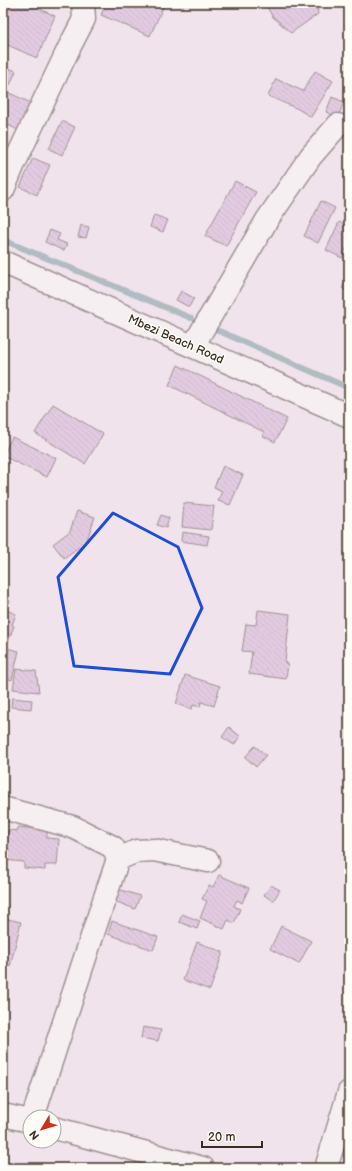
<svg xmlns="http://www.w3.org/2000/svg" width="352" height="1171" font-family="'Balsamiq Sans',sans-serif">
<style>
.lines{fill:none;stroke-linecap:round;stroke-linejoin:round}
.stream{stroke:#638c8e;stroke-width:6}
.building{fill:url(#building-back-hatch);stroke:#3b2a1e}
.minor-casing{stroke:#3b2a1e;stroke-width:25}
.secondary-casing{stroke:#3b2a1e;stroke-width:25}
.minor{stroke:#fdfcf7;stroke-width:22}
.secondary{stroke:#fdfcf7;stroke-width:22}
.marked{fill:none;stroke:#1d4ed8;stroke-width:3;stroke-linejoin:round}
.labels{text-anchor:middle;stroke-width:3;stroke-linejoin:round;paint-order:stroke}
.street-label{font-size:12px;fill:#3b2a1e;stroke:#fdfcf7}
</style>
<defs>
<pattern id="building-back-hatch" width="6" height="6" patternUnits="userSpaceOnUse"><rect width="6" height="6" fill="#d1aad1"/><path d="M-1 5l2 2M0 0l6 6M5-1l2 2" fill="none" stroke="#ab8ba9"/></pattern>
</defs>
<rect width="100%" height="100%" fill="#f0e3ec"/>
<filter id="ink" filterUnits="userSpaceOnUse"><feTurbulence type="fractalNoise" baseFrequency=".025" numOctaves="2"/><feDisplacementMap in="SourceGraphic" scale="8" xChannelSelector="R" yChannelSelector="G"/><feConvolveMatrix kernelMatrix="1 2 1 2 8 2 1 2 1" color-interpolation-filters="sRGB"/></filter>
<g filter="url(#ink)">
<g class="lines">
<g class="stream">
<path d="M3,240L191,318"/>
<path d="M219,331L349,388"/>
</g>
</g>
<g class="building">
<path d="M3,3H42L40,9L55,16L37,58L3,43L7,31H3Z"/>
<path d="M106,3H165L150,36L101,15Z"/>
<path d="M265,3H319L317,6L318,14L291,33L272,16Z"/>
<path d="M3,66L16,71L10,85L3,82Z"/>
<path d="M315,71L333,81L311,117L298,109L268,96L276,79L303,91Z"/>
<path d="M3,90L31,103L18,130L8,125L4,134L3,133Z"/>
<path d="M332,97L344,102L338,117L326,112Z"/>
<path d="M62,121L75,127L62,155L49,149Z"/>
<path d="M33,158L50,165L37,195L20,187Z"/>
<path d="M235,181L256,192L226,246L205,236Z"/>
<path d="M349,199V213L343,210Z"/>
<path d="M321,201L335,208L318,243L304,236Z"/>
<path d="M154,215L168,220L163,232L150,227Z"/>
<path d="M339,222L349,227V243L342,258L326,250Z"/>
<path d="M81,225L89,227L86,238L78,237Z"/>
<path d="M50,230L60,234L57,240L67,244L64,251L45,242Z"/>
<path d="M349,276V292L342,288Z"/>
<path d="M181,291L194,298L189,307L176,300Z"/>
<path d="M349,349V359L345,358Z"/>
<path d="M178,365L287,419L275,442L263,436L264,432L169,385Z"/>
<path d="M53,404L103,434L85,464L35,433Z"/>
<path d="M3,413L8,428L3,429Z"/>
<path d="M12,437L56,458L47,477L3,456Z"/>
<path d="M223,466L243,475L230,505L218,501L222,491L214,487Z"/>
<path d="M184,503L214,506L211,530L182,527Z"/>
<path d="M77,511L95,517L86,542L64,558L53,544L70,531Z"/>
<path d="M161,515L169,518L166,528L157,525Z"/>
<path d="M182,532L209,536L207,545L181,541Z"/>
<path d="M349,576V585L346,583Z"/>
<path d="M3,598L10,601L6,610L16,614L12,625L14,626L3,655Z"/>
<path d="M258,610L290,614L285,663L288,664L286,679L249,674L252,652L242,651L246,624L256,625Z"/>
<path d="M6,648L19,651L12,680L3,677V662Z"/>
<path d="M16,669L36,671L39,692L13,689Z"/>
<path d="M185,675L220,686L214,706L201,702L200,707L193,705L192,709L176,704Z"/>
<path d="M12,698L32,700L31,709L11,707Z"/>
<path d="M229,727L240,736L234,745L222,737Z"/>
<path d="M255,746L266,755L256,767L245,757Z"/>
<path d="M18,827L47,830V838L59,839L57,865H45V870L24,868V862L3,860V838L7,839L8,830L17,831Z"/>
<path d="M219,875L249,888L242,903L237,900L234,906L240,909L234,923L228,920L224,929L200,918L207,901L202,899L209,885L213,887Z"/>
<path d="M271,885L280,890L273,901L264,895Z"/>
<path d="M118,889L140,896L135,909L114,901Z"/>
<path d="M182,914L200,921L197,929L179,922Z"/>
<path d="M3,918L21,922L10,967L3,965Z"/>
<path d="M112,921L158,937L153,950L108,934Z"/>
<path d="M281,926L311,941L299,964L270,949Z"/>
<path d="M197,942L223,952L210,990L183,980Z"/>
<path d="M143,1027L161,1030L158,1041L141,1038Z"/>
<path d="M339,1131L349,1135V1158L333,1152Z"/>
</g>
<g class="lines">
<defs>
<g id="minor">
<path d="M3,190L13,166L69,48L84,19L83,3"/>
<path d="M193,346L267,220L311,156L338,125"/>
<path d="M3,808L73,827L113,847L118,859L100,912L33,1117"/>
<path d="M118,859L137,851L154,850L208,861"/>
<path d="M3,1115L30,1121"/>
<path d="M54,1128L203,1168"/>
<path d="M326,1168L349,1092"/>
</g>
<path id="secondary" d="M3,262L349,416"/>
</defs>
<use href="#minor" class="minor-casing"/>
<use href="#secondary" class="secondary-casing"/>
<use href="#minor" class="minor"/>
<use href="#secondary" class="secondary"/>
</g>
</g>
<path d="M0 0H352V1171H0ZM113,513L178,547L202,608L170,674L74,666L58,577Z" fill="#f0e3ec" fill-opacity=".55" fill-rule="evenodd"/>
<path class="marked" d="M113,513L178,547L202,608L170,674L74,666L58,577Z"/>
<g class="labels">
<g class="street-label">
<text transform="translate(176 339) rotate(24)" y="4">Mbezi Beach Road</text>
</g>
</g>
<rect width="352" height="1171" fill="none" stroke="#fdfcf7" stroke-width="16"/>
<rect x="8" y="8" width="336" height="1155" fill="none" stroke="#3b2a1e" stroke-width="1.5" filter="url(#ink)"/>
<g transform="translate(42 1129) rotate(232)"><circle r="19" fill="#fdfcf7" stroke="#afa8a0"/>
<path d="M0-3L7 15L0 10L-7 15Z" fill="#c8321e"/>
<text y="-6" font-size="11" font-weight="bold" text-anchor="middle" fill="#3b2a1e">N</text>
</g>
<path d="M202 1141v6h60v-6" fill="none" stroke="#3b2a1e" stroke-width="2"/>
<text x="208" y="1141" font-size="12" fill="#3b2a1e" stroke="#fdfcf7" stroke-width="3" paint-order="stroke">20 m</text>
</svg>
